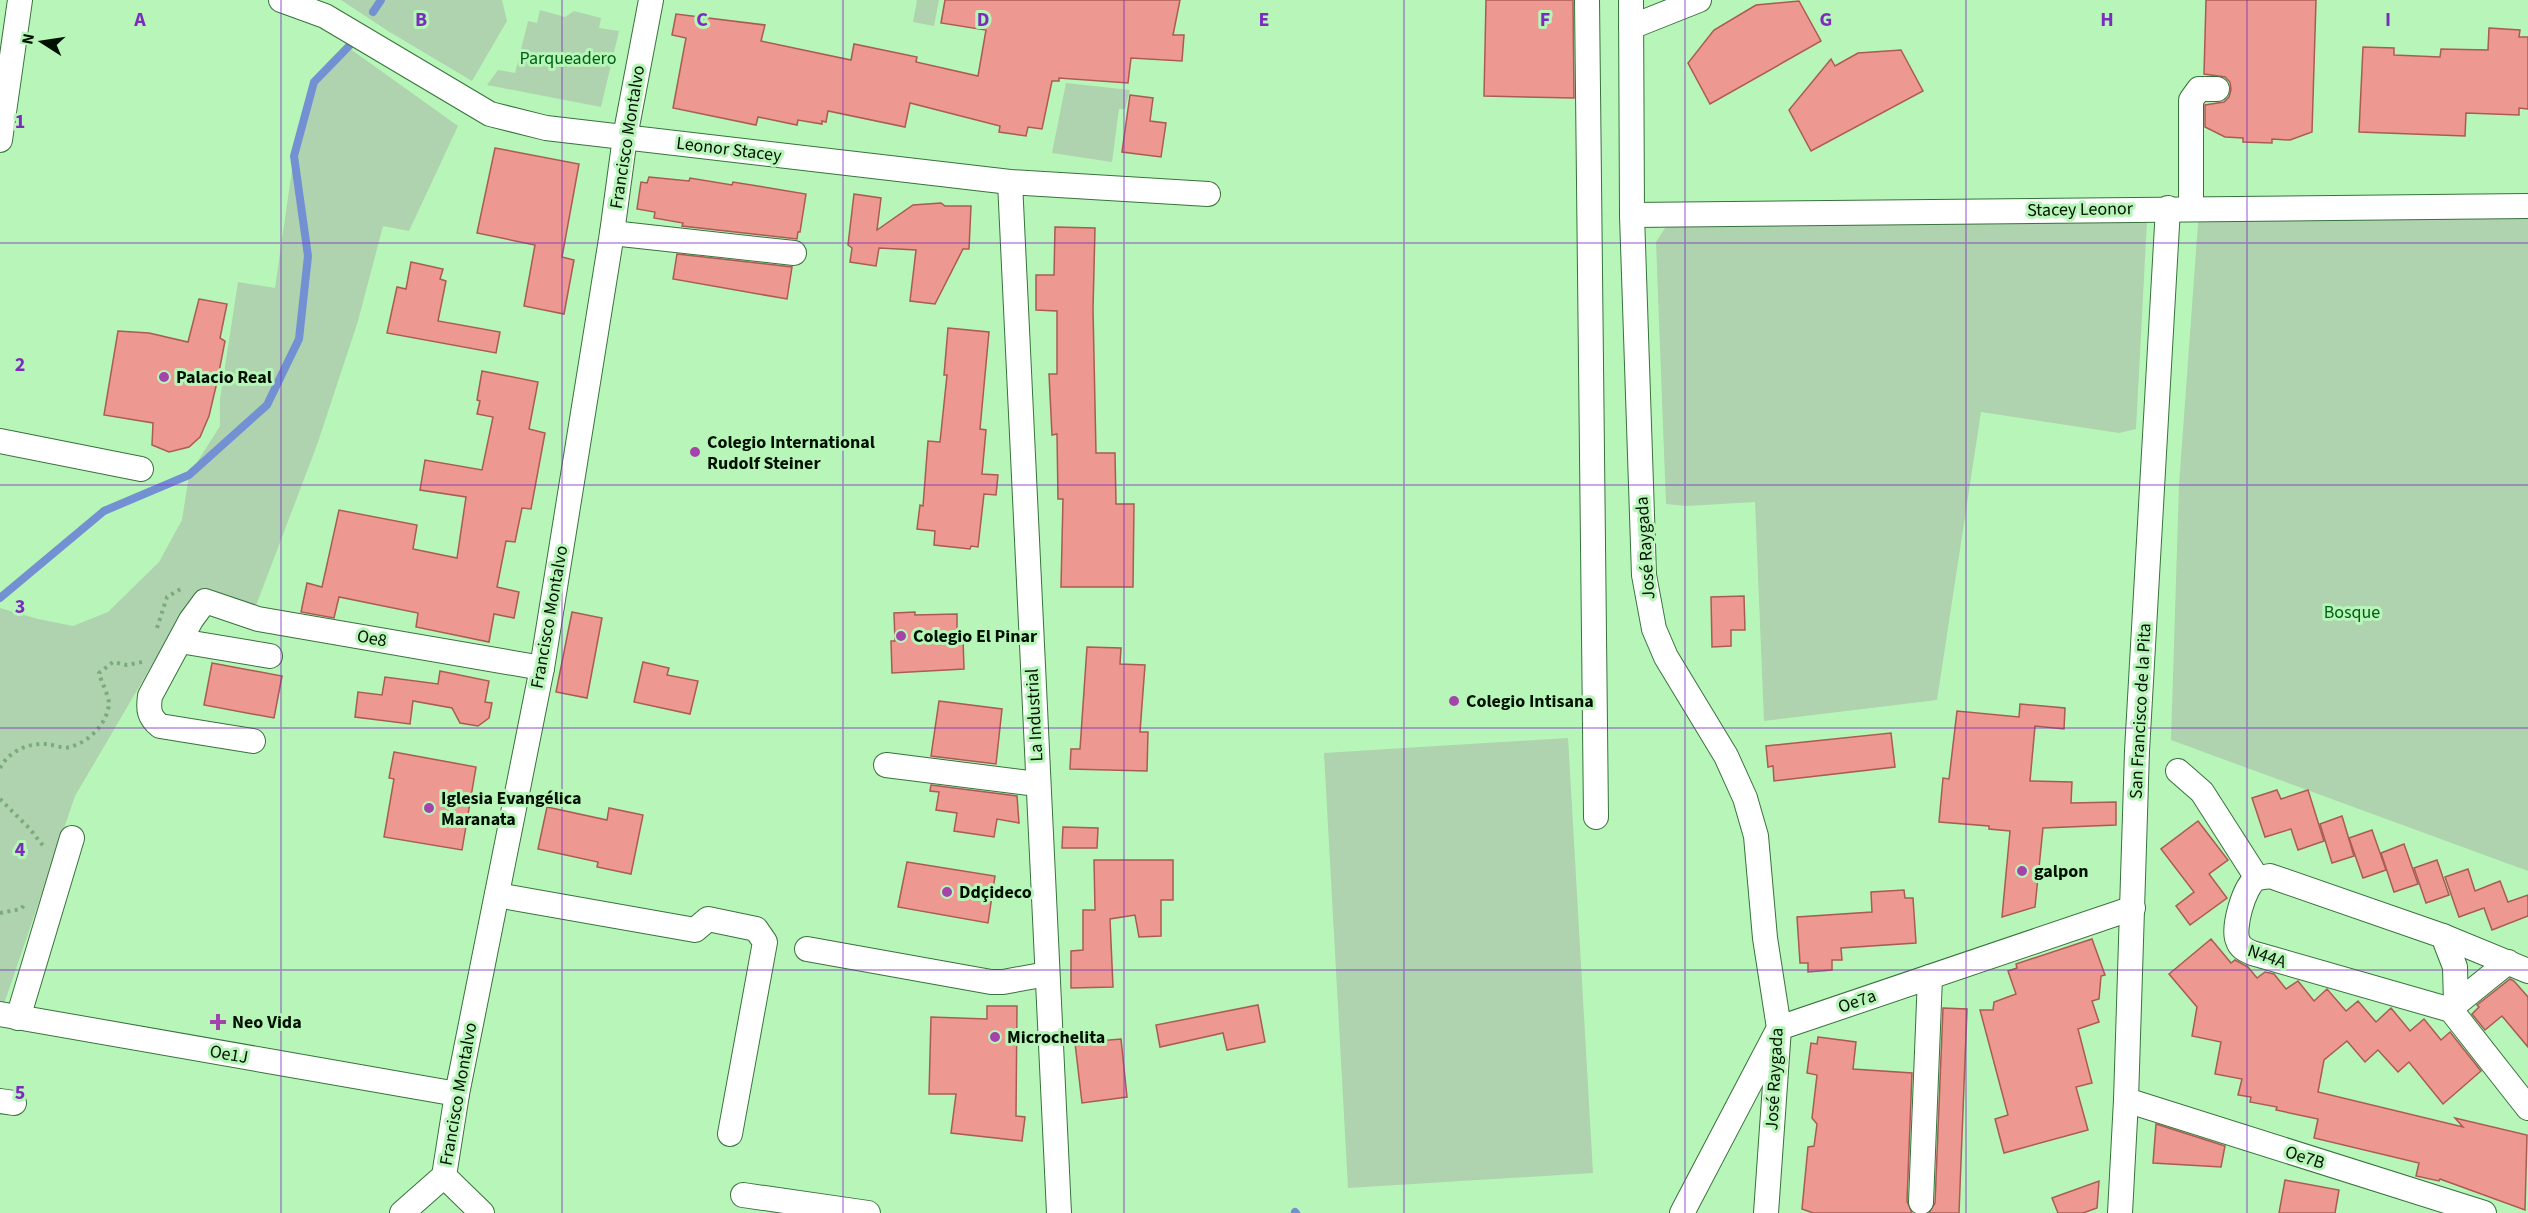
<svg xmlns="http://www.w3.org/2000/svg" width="2528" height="1213" font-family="'Source Sans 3',sans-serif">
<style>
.green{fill:#aed3ae}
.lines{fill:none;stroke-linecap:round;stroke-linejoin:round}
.stream{stroke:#7390d3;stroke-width:8}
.building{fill:#ed9890;stroke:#aa5b55;stroke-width:1.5}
.minor-casing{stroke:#38723c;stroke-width:26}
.path{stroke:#7bab7c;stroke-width:4;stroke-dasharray:3 4.5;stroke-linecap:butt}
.minor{stroke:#fff;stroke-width:24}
.grid{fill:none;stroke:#7b2cbf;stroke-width:1.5;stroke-opacity:0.55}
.poi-dot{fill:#a443ab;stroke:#b7f6b8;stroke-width:2}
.labels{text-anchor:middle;stroke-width:6;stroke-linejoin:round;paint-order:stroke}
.park-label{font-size:18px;fill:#006116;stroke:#b7f6b8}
.street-label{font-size:18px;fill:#001101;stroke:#b7f6b8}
.poi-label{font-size:18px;font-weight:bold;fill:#001101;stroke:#b7f6b8;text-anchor:start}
.grid-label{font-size:20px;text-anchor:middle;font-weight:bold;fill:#7b2cbf;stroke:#b7f6b8;stroke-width:6;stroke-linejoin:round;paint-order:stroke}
</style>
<rect width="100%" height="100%" fill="#b7f6b8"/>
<g class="green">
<path d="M341,0H502L507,21L472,81L388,31Z"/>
<path d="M917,0H939L934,26L913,22Z"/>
<path d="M540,10L565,17L574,11L601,18L599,28L619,31L601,107L487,85L498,70L515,73L528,21L537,23Z"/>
<path d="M349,48L458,126L409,231L383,226L358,321L317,445L252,616L223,611L201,589L180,617L75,796L4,1004L0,1006V608L38,619L73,626L108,612L159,562L182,520L189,475L220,426V399L238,282L275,288L294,156L314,82Z"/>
<path d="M1066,83L1130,90L1125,109H1119L1112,162L1052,153Z"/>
<path d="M2199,210L2528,216V871L2171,740L2179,485Z"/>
<path d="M1682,221H2147L2136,429L2119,433L1981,412L1937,700L1764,721L1755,502L1686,506L1666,504L1656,242L1665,228Z"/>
<path d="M1568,738L1593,1173L1348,1188L1324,753Z"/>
</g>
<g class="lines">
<g class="stream">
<path d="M373,12L381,0"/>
<path d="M0,598L104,511L189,475L267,405L299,339L308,256L294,156L314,82L352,43"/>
<path d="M1295,1212L1296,1213"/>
</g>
</g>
<g class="building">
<path d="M945,0H1180L1173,35H1184L1182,61L1131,58L1128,83L1059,78V81H1052L1042,129L1028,127L1026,136L999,132L1000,126L910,103L905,127L828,111L826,122L822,121V124L798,120L797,125L758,117L756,125L673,108L686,38L672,35L676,14L765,25L761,41L851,60L854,44L917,57L916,62L978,76L986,30L941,23Z"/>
<path d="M1486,0H1573L1574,98L1484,96Z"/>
<path d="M2206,0H2316L2312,132L2290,140L2272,139V143L2243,142V138L2225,137L2205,127V105L2224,102L2229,97L2231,90L2230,82L2225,77L2204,74Z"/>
<path d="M1799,1L1821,41L1710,104L1688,63L1714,30L1756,5Z"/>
<path d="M2489,28L2520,30L2519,37H2528V109L2519,108V115L2466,113L2465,136L2359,132L2363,47L2394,48V55L2440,57L2441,49L2488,50Z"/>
<path d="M1901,50L1923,91L1811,151L1789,110L1831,59L1835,66L1858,53Z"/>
<path d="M1130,95L1153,98L1150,121L1166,123L1161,157L1122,152Z"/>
<path d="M495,148L579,164L562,257L574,260L564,314L524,306L535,245L477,233Z"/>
<path d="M649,177L689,181L690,178L732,185L733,182L806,194L800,232H798L797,239L682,226L683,223L654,218L655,212L637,209L641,182L647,183Z"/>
<path d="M854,194L881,198L877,230L913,205L941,203L945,206H971L969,249H963L935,304L910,301L916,250L879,248L876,266L850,262L852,248L848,245Z"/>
<path d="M1055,227L1095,228L1093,309L1096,453H1115L1116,504H1134L1133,587H1061L1063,499H1058L1057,434L1052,435L1049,374H1057V311L1036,310V275H1054Z"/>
<path d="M677,254L792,267L787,299L673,279Z"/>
<path d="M411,262L443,269L440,279L446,281L438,321L500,332L496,353L387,333L397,287L406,289Z"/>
<path d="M199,299L227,304L220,338L225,341L217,382L209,416L200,437L189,447L169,452L152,445L153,423L104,415L118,331L149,333L188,342Z"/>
<path d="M948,328L989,332L980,429L986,430L982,474L998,475L996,495L984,494L978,547L971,546L970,549L934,545L935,531L917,529L920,505L923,506L928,441L940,442L947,375H944Z"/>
<path d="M482,371L538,382L529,429L545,433L531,509L522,508L515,542L506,541L497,587L519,592L514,618L494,614L489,642L416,627L418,613L339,597L334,618L301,612L307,583L322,587L339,510L417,525L413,549L457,558L466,497L420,490L425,460L482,470L493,417L477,414L480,401L477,400Z"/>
<path d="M1744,596L1745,630H1731V646L1712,647L1711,597Z"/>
<path d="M572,612L602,618L587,698L556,692Z"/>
<path d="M915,612V615L957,614V638H963L964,669L892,673L891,641H895L894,613Z"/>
<path d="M1087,647L1121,648L1120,664L1145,665L1140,732H1148L1147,771L1070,769L1071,749H1080Z"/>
<path d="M643,662L669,668L667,675L698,681L690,714L634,702Z"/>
<path d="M212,663L282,676L274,718L204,705Z"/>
<path d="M440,671L489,681L485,702L492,703L489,718L478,726L460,723L452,708L413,701L410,724L355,717L358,692L382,695L385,677L438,684Z"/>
<path d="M939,701L1002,709L996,764L931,756Z"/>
<path d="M2020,704L2065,708L2064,729L2035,726L2030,781L2072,782L2071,803L2116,802V825L2043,828L2035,907L2002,917L2010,831L1989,829V826L1939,822L1943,778L1949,779L1957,711L2019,717Z"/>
<path d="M1891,733L1895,767L1774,781L1773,766L1768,767L1766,746Z"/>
<path d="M394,752L476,767L462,850L384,837L394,779L389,778Z"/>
<path d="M931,785L1017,796L1019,823L997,819L994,837L954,831L957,813L936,810L939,792L930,791Z"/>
<path d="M2277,790L2281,799L2308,790L2324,841L2298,850L2291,829L2265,837L2252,798Z"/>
<path d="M547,807L607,820L609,808L643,815L631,874L597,867L598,862L538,849Z"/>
<path d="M2342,816L2354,856L2332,863L2320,824Z"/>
<path d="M2198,821L2228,860L2209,874L2227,898L2190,925L2176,906L2194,892L2161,849Z"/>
<path d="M1063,827L1098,828L1097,848H1062Z"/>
<path d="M2372,830L2386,870L2363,878L2349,838Z"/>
<path d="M2404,844L2418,884L2394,892L2381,853Z"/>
<path d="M1094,860H1173V900H1161V936L1139,937L1135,915L1110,919L1113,987L1071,988V951L1083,950V910H1095Z"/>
<path d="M2437,860L2449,895L2426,903L2414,868Z"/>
<path d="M907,862L995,876L988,923L898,907Z"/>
<path d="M2468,869L2475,891L2500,881L2508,902L2528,895V916L2492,930L2484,908L2459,917L2445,877Z"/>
<path d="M1904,890L1905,898H1913L1916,943L1841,948L1842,960H1832V970L1808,972V963H1800L1797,917L1872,912L1871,892Z"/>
<path d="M2092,939L2105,975L2101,976L2099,999L2092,1001L2099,1022L2078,1029L2092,1083L2076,1087L2088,1130L2004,1153L1995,1119L2008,1115L1980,1010H1993L1994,1002L2016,994L2008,971L2017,968L2016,964Z"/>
<path d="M2211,939L2231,963L2235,960L2248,967L2257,978L2265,972L2274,974L2286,989L2298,981L2314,1001L2327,989L2346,1011L2358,1001L2376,1022L2391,1008L2410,1031L2424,1019L2441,1040L2450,1032L2481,1071L2443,1104L2409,1062L2398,1072L2378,1050L2365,1062L2347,1041L2324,1060L2318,1092L2463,1127L2455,1118L2527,1135L2525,1210L2440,1179L2439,1181L2416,1176L2419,1163L2314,1138L2318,1119L2276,1110L2277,1107L2250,1102L2251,1097L2238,1095L2242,1079L2215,1074L2221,1042L2192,1036L2197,1007L2169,974Z"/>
<path d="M2510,979L2514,981L2528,997V1047L2502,1016L2485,1030L2472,1014L2479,1007L2477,1005Z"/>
<path d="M1258,1005L1265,1042L1227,1050L1223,1033L1160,1047L1156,1025Z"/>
<path d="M987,1006H1017L1016,1116L1025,1117L1022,1141L951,1133L956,1094H929L931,1017L987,1019Z"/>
<path d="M1943,1008L1967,1009L1959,1213H1929L1935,1203Z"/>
<path d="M1818,1037L1856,1042L1853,1069L1912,1073L1907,1201L1912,1213H1813L1802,1209L1808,1147L1814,1146L1817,1124L1812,1118L1817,1075L1807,1073L1811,1043L1817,1044Z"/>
<path d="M1121,1039L1127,1097L1082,1103L1075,1043Z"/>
<path d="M2156,1124L2225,1146L2221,1167L2153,1163Z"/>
<path d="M2285,1180L2339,1190L2335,1213H2279Z"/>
<path d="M2099,1181L2097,1208L2083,1213H2058L2052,1198Z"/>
</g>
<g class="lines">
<defs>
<g id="minor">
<path d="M281,0L325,16L490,114L546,128L1010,182L1208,194"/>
<path d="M1587,0L1596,817"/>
<path d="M1631,0L1632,215L1644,575L1654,629L1666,657L1726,756L1745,798L1756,836L1765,938L1779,1028L1766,1213"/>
<path d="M1631,27L1699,0"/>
<path d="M0,140L20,0"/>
<path d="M1010,182L1059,1213"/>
<path d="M2191,208V100L2199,89H2217"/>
<path d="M1632,215L2528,206"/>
<path d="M612,233L794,253"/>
<path d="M0,441L141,469"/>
<path d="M180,641L270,656"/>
<path d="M253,741L160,726C149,717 148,710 150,696L191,620L205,601L258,619L542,668"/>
<path d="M886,765L1037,784"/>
<path d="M2178,771L2202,792L2257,878"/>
<path d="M497,895L695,930L708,919L756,929L765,942L730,1134"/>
<path d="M2443,936L2455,967L2456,1004L2451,1010"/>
<path d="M807,949L991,982H1003L1047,974"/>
<path d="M2528,971L2443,936L2270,876C2266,877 2260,877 2256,879C2244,886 2232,929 2238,941C2240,948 2246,950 2252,953L2451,1010L2528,1108"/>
<path d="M2456,1004L2508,962"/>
<path d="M0,1014L457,1094"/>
<path d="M18,1018L72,838"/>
<path d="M2126,1100L2484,1213"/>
<path d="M0,1101L14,1103"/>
<path d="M444,1176L482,1213"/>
<path d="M743,1195L868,1213"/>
<path d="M1921,1202L1930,977"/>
<path d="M402,1213L444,1176L457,1094L542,668L612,233L625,137L651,0"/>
<path d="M1682,1213L1779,1028L2133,908"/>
<path d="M2120,1213L2126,1100L2137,751L2168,208"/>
</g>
</defs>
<use href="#minor" class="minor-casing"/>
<g class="path">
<path d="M157,628L167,597L184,587"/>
<path d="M0,768C9,751 28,743 47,744C54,745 63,749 70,747C89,742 107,724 109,704C109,696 101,681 99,673L113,662L127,665L142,662"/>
<path d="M0,799L30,829L44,847"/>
<path d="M0,913L21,909L25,904"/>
</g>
<use href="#minor" class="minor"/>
</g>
<path class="grid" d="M281,0V1213M562,0V1213M843,0V1213M1124,0V1213M1404,0V1213M1685,0V1213M1966,0V1213M2247,0V1213M0,243H2528M0,485H2528M0,728H2528M0,970H2528"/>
<g class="poi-dot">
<circle cx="164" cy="377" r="6"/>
<circle cx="695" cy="452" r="6"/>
<circle cx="901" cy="636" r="6"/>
<circle cx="1454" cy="701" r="6"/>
<circle cx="429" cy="808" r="6"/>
<circle cx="2022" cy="871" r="6"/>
<circle cx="947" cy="892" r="6"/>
<path d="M215 1013h6v6h6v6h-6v6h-6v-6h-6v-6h6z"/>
<circle cx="995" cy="1037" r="6"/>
</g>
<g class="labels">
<g class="park-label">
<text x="568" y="64">Parqueadero</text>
<text x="2352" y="618">Bosque</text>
</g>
<g class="street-label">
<text transform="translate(627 137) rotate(-81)" y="6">Francisco Montalvo</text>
<text transform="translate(729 149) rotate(7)" y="6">Leonor Stacey</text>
<text transform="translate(2080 209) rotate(-1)" y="6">Stacey Leonor</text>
<text transform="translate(1645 548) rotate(-94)" y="6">José Raygada</text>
<text transform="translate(549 617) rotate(-80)" y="6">Francisco Montalvo</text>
<text transform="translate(372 638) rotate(10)" y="6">Oe8</text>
<text transform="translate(2140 711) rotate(-87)" y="6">San Francisco de la Pita</text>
<text transform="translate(1034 715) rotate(-93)" y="6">La Industrial</text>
<text transform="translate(2267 956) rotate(19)" y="6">N44A</text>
<text transform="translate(1857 1001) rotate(-19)" y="6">Oe7a</text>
<text transform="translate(229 1054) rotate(10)" y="6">Oe1J</text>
<text transform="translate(1774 1079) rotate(-87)" y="6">José Raygada</text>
<text transform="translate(458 1094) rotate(-80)" y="6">Francisco Montalvo</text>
<text transform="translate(2305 1157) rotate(18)" y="6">Oe7B</text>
</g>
<g class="poi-label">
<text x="176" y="383">Palacio Real</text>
<text x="707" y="448">Colegio International<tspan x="707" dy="21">Rudolf Steiner</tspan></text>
<text x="913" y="642">Colegio El Pinar</text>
<text x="1466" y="707">Colegio Intisana</text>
<text x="441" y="804">Iglesia Evangélica<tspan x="441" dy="21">Maranata</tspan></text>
<text x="2034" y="877">galpon</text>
<text x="959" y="898">Ddçideco</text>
<text x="232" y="1028">Neo Vida</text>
<text x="1007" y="1043">Microchelita</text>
</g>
</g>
<g class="grid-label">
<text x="140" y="26">A</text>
<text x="421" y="26">B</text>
<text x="702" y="26">C</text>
<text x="983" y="26">D</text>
<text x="1264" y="26">E</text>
<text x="1545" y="26">F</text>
<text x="1826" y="26">G</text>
<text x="2107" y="26">H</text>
<text x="2388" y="26">I</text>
<text x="20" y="128">1</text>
<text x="20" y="371">2</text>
<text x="20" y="613">3</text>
<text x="20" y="856">4</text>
<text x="20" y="1099">5</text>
</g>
<g transform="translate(42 42) rotate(282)" stroke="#b7f6b8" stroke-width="4.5" paint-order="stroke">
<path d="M0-4.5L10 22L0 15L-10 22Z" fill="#001101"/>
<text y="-9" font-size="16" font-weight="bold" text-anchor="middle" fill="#001101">N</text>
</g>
</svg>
